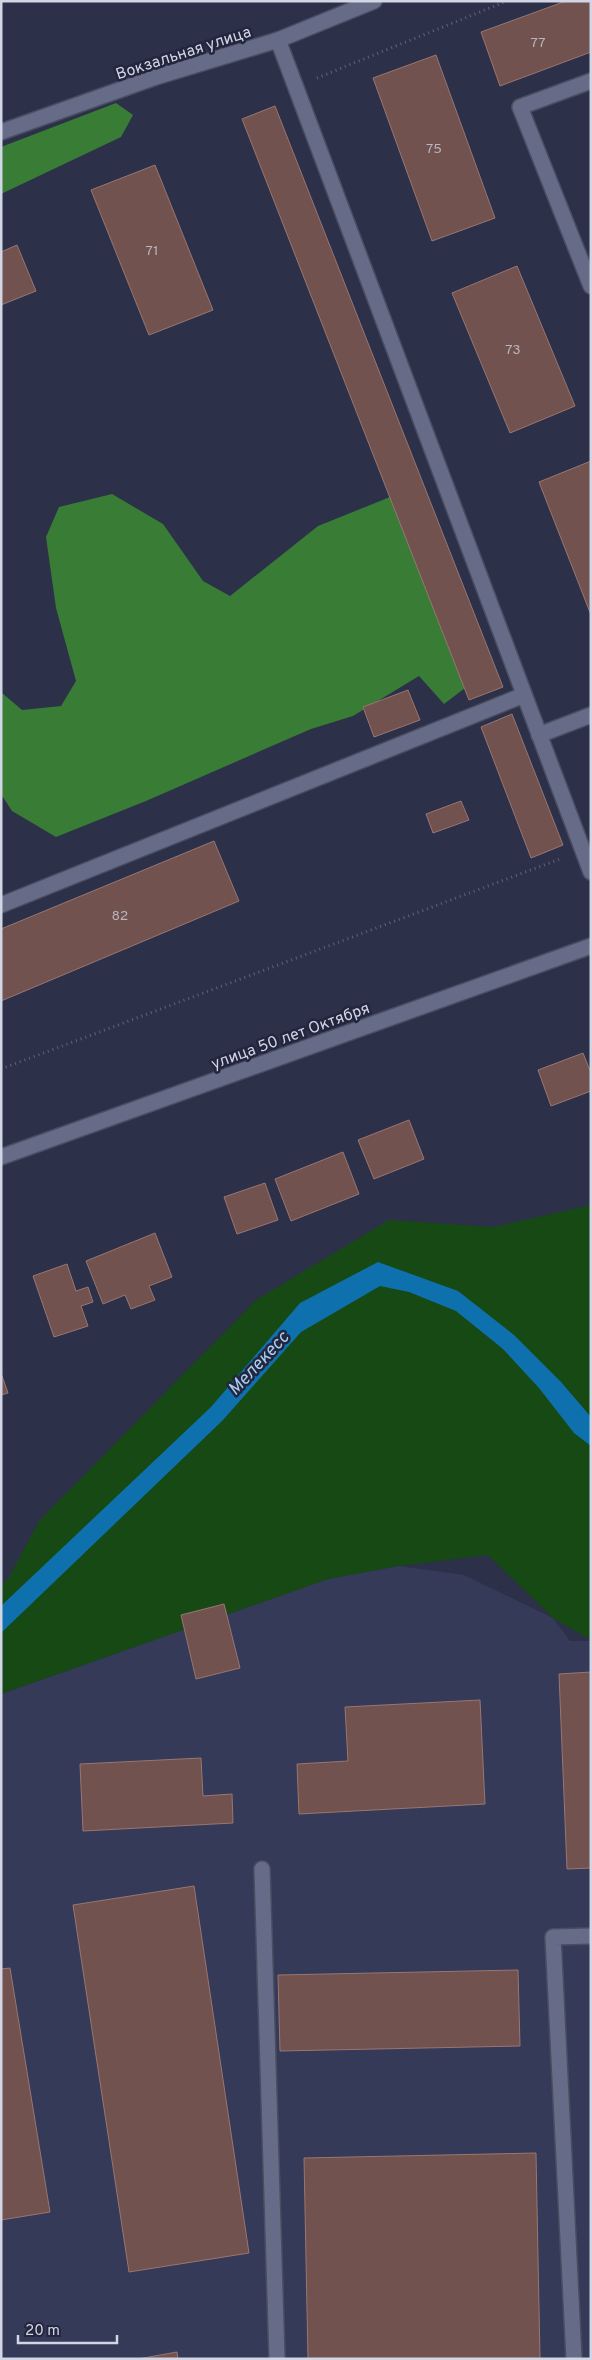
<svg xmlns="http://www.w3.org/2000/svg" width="592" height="2360" font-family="Overpass,sans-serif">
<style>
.built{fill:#353a58}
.green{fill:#164914}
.forest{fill:#387c35}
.water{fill:#0e71ae}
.building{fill:#72524e;stroke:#997672}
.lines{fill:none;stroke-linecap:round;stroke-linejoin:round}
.lane-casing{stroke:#4a4d61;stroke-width:18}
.street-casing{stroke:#4a4d61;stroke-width:18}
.secondary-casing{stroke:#4a4d61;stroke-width:18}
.path{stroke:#606479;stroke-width:3;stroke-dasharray:1 4;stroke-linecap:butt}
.lane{stroke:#666c87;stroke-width:15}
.street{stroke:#666c87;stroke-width:15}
.secondary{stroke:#666c87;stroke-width:15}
.labels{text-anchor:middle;stroke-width:5;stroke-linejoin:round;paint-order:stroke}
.number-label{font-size:14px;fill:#b9b4be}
.street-label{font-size:16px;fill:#d1d5e4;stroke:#23263e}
.water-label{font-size:18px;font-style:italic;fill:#a8cff0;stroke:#23263e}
</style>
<rect width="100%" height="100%" fill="#2c3049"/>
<path class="built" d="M398,1566L464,1575L553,1618L570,1641H591V2359H1V1694L328,1579Z"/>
<path class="green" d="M591,1205V1640L553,1618L488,1555L398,1566L328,1579L1,1694V1584L7,1581L39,1521L256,1300L389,1220L494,1227Z"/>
<g class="forest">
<path d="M116,103L133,115L121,137L1,194V147Z"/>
<path d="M112,494L163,524L203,581L230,596L318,526L390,497L465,688L444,704L419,676L353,716L311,729L146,801L56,837L12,811L1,794V692L22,710L61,706L76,681L56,608L46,537L59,507Z"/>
</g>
<path class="water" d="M378,1262L458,1291L514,1335L561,1382L591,1417V1446L574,1433L539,1388L503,1349L456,1311L409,1292L380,1286L301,1332L223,1420L1,1633V1606L211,1407L300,1303Z"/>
<g class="building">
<path d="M566,1H591V52L500,86L481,32Z"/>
<path d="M436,55L495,218L432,241L373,78Z"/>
<path d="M275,106L503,687L469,700L242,119Z"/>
<path d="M155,165L213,310L149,335L91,190Z"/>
<path d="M17,245L36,291L1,305V252Z"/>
<path d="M517,266L575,406L510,433L452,293Z"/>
<path d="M591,461V615L539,482Z"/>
<path d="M408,690L420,720L374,737L363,707Z"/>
<path d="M512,714L563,845L531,858L481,727Z"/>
<path d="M461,801L469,820L433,833L426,814Z"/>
<path d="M214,841L239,901L1,1001V929Z"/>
<path d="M583,1053L591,1073V1091L551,1106L538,1070Z"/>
<path d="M409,1120L424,1159L374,1179L358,1140Z"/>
<path d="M343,1152L359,1194L291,1221L275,1179Z"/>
<path d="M265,1183L278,1220L237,1234L224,1197Z"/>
<path d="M155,1233L172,1277L149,1286L155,1300L131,1309L125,1295L103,1304L86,1261Z"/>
<path d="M67,1264L76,1291L88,1287L93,1302L81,1306L88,1326L54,1337L33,1276Z"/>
<path d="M1,1373L8,1393L1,1395Z"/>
<path d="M224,1604L240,1668L196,1679L181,1615Z"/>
<path d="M591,1672V1868L567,1869L559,1674Z"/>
<path d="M480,1700L485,1804L299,1814L297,1764L348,1761L345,1707Z"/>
<path d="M201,1758L203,1796L232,1794L233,1823L83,1831L80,1764Z"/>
<path d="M194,1886L249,2253L129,2272L73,1905Z"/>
<path d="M10,1968L50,2212L1,2220V1969Z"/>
<path d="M518,1970L520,2046L280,2051L278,1975Z"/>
<path d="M536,2153L540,2359H308L304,2158Z"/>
<path d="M177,2352L178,2359H138Z"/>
</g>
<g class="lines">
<defs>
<g id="lane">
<path d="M278,40L591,872"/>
<path d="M591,81L520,107L591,286"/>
<path d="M539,735L591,715"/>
<path d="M1,905L524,695"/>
<path d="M262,1869L277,2359"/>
<path d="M574,2359L553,1937L591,1936"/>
</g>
<path id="street" d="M1,132L156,77L278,40L374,1"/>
<path id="secondary" d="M1,1157L591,946"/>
</defs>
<use href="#lane" class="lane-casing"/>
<use href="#street" class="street-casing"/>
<use href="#secondary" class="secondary-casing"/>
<g class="path">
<path d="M317,78L507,1"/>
<path d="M1,1069L560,859"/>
</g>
<use href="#lane" class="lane"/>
<use href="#street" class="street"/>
<use href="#secondary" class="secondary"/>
</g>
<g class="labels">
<g class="number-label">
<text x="538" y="47">77</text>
<text x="434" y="153">75</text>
<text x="152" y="255">71</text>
<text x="513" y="354">73</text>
<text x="120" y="920">82</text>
</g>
<g class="street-label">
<text transform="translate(183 52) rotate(-18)" y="6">Вокзальная улица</text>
<text transform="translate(290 1035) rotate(-20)" y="6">улица 50 лет Октября</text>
</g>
<g class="water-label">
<text transform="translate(258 1363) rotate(-47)" y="6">Мелекесс</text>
</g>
</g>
<rect width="592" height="2360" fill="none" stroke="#d1d5e4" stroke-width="5"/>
<path d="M18 2335v8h99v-8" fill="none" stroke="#d1d5e4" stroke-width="2.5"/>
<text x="25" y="2335" font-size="15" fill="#d1d5e4" stroke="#23263e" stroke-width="4" paint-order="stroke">20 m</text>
</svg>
